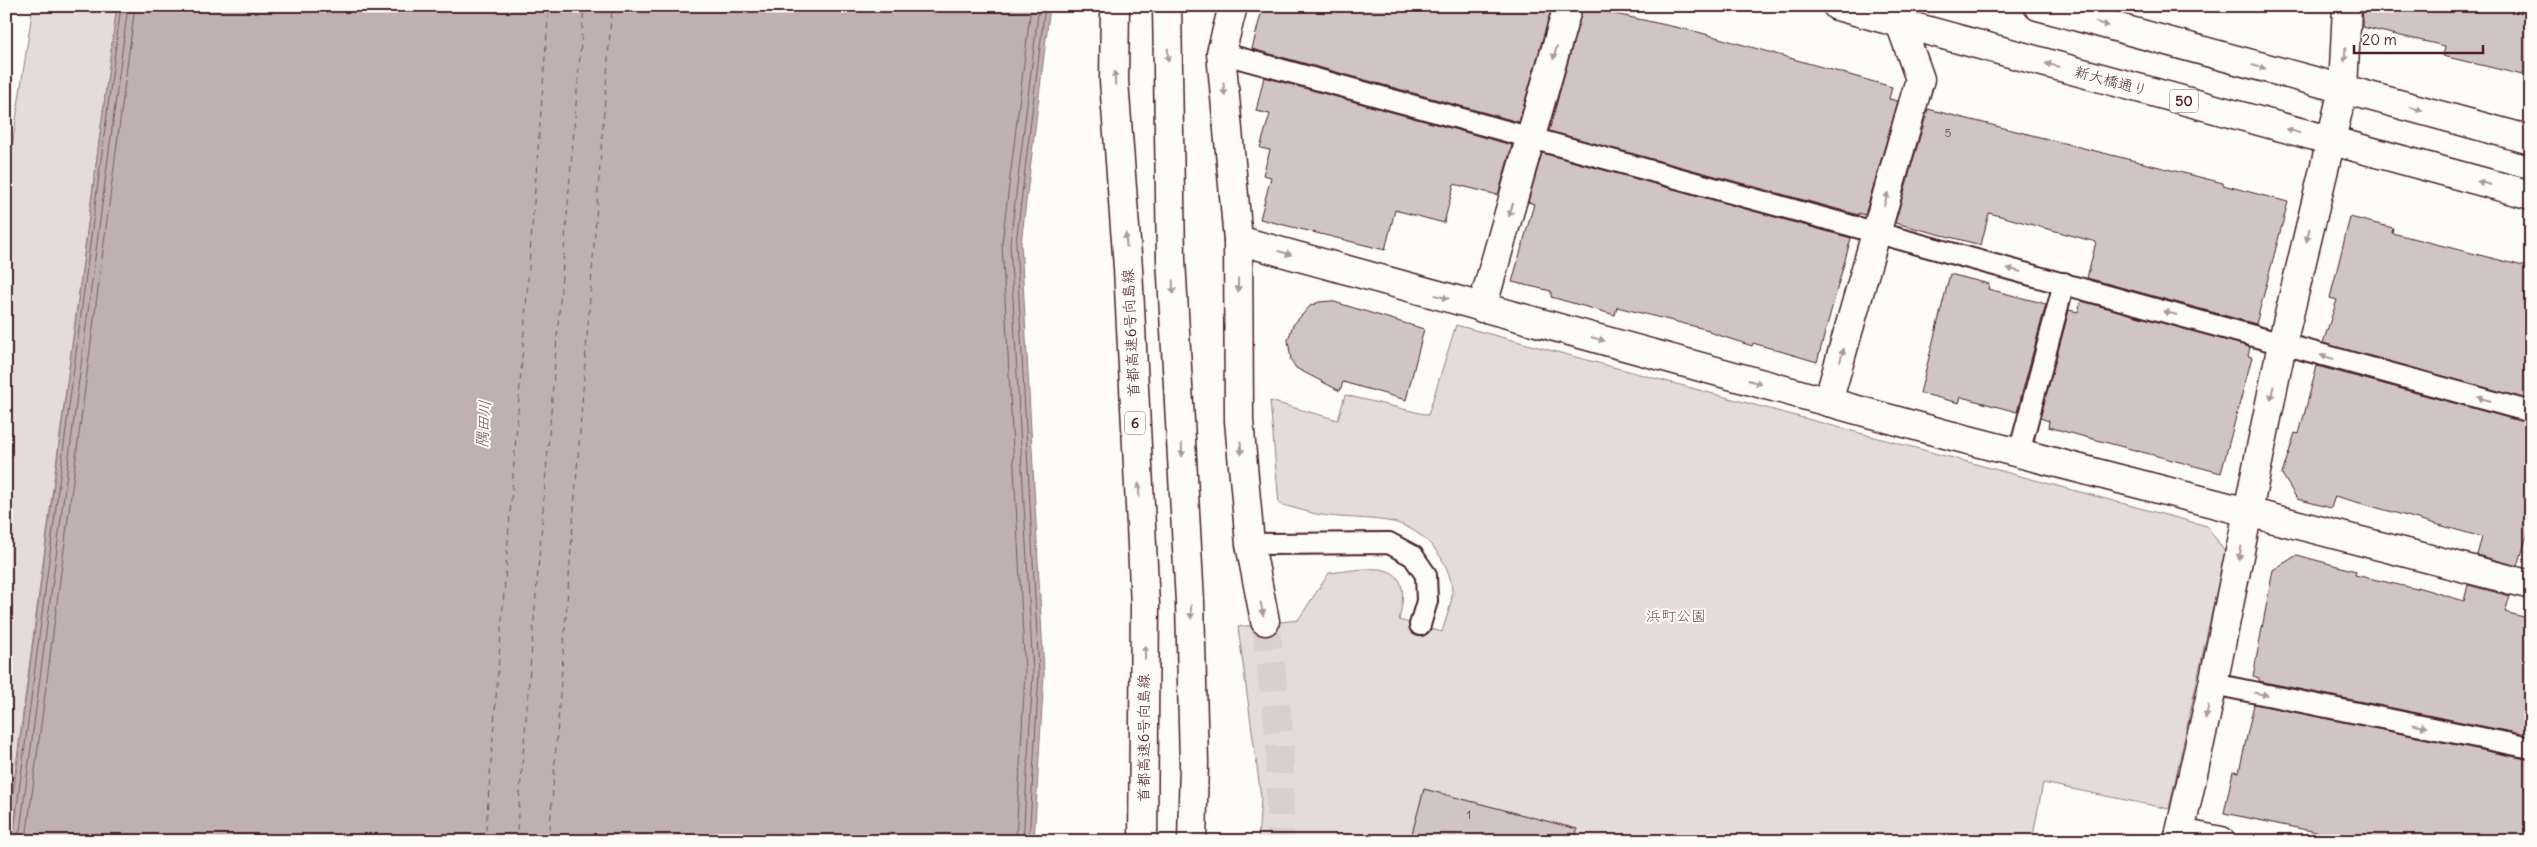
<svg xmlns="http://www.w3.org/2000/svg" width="2537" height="847" font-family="Delius,'Klee One',sans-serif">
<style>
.green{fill:#e3dcda;stroke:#967e82}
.water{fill:#c0b1b1;stroke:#91777b}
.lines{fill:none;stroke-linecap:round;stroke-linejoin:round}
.shore{stroke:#795961;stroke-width:1}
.ferry{stroke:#73525a;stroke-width:1;stroke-dasharray:6 5;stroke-linecap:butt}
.building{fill:#d0c5c4;stroke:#4a1f2b}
.minor-tunnel{stroke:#d9d0ce;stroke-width:28;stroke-dasharray:28 14;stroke-linecap:butt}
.service-casing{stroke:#4a1f2b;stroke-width:24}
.minor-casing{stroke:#4a1f2b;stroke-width:31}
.primary-casing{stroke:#4a1f2b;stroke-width:31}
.motorway-casing{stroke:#4a1f2b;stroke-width:31}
.service{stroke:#fdfcf7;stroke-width:20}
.minor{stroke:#fdfcf7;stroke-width:28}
.primary{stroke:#fdfcf7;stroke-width:28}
.motorway{stroke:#fdfcf7;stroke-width:28}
.oneway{fill:#ac999b}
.labels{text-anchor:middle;stroke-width:4;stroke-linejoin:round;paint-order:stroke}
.number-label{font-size:12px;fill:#6c4851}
.shield{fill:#fdfcf7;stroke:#806168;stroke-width:1}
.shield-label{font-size:14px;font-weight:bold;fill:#4a1f2b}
.street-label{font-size:15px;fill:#4a1f2b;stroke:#fdfcf7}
.park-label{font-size:15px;fill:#704e57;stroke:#fdfcf7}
.water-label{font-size:16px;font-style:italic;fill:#73525a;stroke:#fdfcf7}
</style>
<rect width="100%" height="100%" fill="#fdfcf7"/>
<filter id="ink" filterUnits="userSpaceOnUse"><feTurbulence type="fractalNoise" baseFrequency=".02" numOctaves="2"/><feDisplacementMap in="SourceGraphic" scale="10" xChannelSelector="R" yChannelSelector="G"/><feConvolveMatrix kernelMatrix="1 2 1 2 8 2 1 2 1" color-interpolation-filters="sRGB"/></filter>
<g filter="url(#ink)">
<g class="green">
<path d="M33,6H117L6,841V186Z"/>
<path d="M1456,325L2207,526L2225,552L2169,809L2043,783L2032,841H1258L1261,797L1238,627L1298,620L1329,573C1374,568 1415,556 1399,620L1442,632C1445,620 1453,603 1452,591C1451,560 1423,529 1393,522C1368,517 1342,519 1316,514C1304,511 1291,507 1279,504L1270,401L1338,420L1345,395L1428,415Z"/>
</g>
<path class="water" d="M117,6H1050L1021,243L1044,673L1034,841H7Z"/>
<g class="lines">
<g class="shore">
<path d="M6,836L11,835L14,830L121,6"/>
<path d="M13,841L20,831L128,6"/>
<path d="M24,841L27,832L135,6"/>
<path d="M1016,841L1025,673L1002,243L1031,6"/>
<path d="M1023,841L1033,673L1010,243L1039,6"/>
<path d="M1029,841L1039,673L1016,243L1045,6"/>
</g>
<g class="ferry">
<path d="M485,841L549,6"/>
<path d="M516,841L584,6"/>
<path d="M549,841L612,6"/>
</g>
</g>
<g class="building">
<path d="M1263,6H1552L1519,122L1252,49Z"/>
<path d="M2363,6H2531V77L2443,56L2445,46L2362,27Z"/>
<path d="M1583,7L1698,32L1892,87L1889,99L1898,101L1865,215L1859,213V215L1549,131Z"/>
<path d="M1264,77L1512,145L1498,195L1454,184L1444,223L1395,210L1385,250L1260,219L1271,177L1263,175L1270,150L1260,148L1270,114L1256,111Z"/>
<path d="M1928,109L2223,183V185L2288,202L2256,324L2087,278L2096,242L1989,213L1981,245L1895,223Z"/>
<path d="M1542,153L1851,238L1817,362L1753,343L1752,346L1709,332V330L1617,307L1615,315L1551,297V291L1512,282L1534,204L1528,202Z"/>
<path d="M2350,217L2393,228L2392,233L2531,268V400L2323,343L2337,300L2330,298Z"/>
<path d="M1950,274L1989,284L1988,289L2046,304L2017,412L1961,397L1959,403L1920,393Z"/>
<path d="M1331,301L1424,329L1406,400L1343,382L1340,391L1296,368L1291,360L1288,340L1293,325L1310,306L1319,302Z"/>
<path d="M2081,301L2250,347L2248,356L2252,357L2221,473L2048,427L2049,421L2040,418L2069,310L2078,312Z"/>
<path d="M2317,366L2531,424V522L2518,566L2477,555L2482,537L2335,496L2331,508L2297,499L2282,474L2295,433L2299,434Z"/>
<path d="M2297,555L2356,571L2355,575L2417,589V587L2464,601L2468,585L2510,596L2505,612L2531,619V736L2259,681V678L2253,676L2273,570Z"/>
<path d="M2254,704L2531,760V841H2360L2224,813L2233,771L2239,772Z"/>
<path d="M1424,789L1577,829L1575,841H1410Z"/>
</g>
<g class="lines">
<path class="minor-tunnel" d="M1265,621L1280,738V841"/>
<defs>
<g id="service">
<path d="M1221,53L2531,412"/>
<path d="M2019,453L2064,283"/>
<path d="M1250,544L1389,543L1413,556L1426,575L1427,601L1420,625"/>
<path d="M2213,684L2531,748"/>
</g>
<g id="minor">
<path d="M1233,6L1221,53L1238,240L1239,421L1250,544L1265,621"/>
<path d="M1238,240L1945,434L2531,585"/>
<path d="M1482,308L1568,6"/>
<path d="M1828,402L1920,79L1900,23"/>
<path d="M2180,833L2221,841"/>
<path d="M2178,841L2213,684L2282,344L2343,90L2347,6"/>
</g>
<g id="primary">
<path d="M1837,6L2531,195"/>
<path d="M2038,6L2531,140"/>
</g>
<g id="motorway">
<path d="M1115,6L1114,81L1128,268L1145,605L1143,841"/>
<path d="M1167,6L1171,259L1190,602L1194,763L1192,841"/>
</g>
</defs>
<use href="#service" class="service-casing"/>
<use href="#minor" class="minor-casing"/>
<use href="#primary" class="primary-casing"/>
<use href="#motorway" class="motorway-casing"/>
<use href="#service" class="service"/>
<use href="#minor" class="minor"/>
<use href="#primary" class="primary"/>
<use href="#motorway" class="motorway"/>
</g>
<defs><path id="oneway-solid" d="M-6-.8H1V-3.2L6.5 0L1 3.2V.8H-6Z" transform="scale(1.25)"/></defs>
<g class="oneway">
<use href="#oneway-solid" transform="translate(2102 24) rotate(15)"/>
<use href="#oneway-solid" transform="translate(1555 53) rotate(105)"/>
<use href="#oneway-solid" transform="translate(1168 55) rotate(89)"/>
<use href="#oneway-solid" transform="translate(2345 55) rotate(93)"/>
<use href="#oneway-solid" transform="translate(2052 65) rotate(-165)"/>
<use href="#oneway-solid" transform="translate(2259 67) rotate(15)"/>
<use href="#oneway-solid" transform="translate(1115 78) rotate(-91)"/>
<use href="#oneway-solid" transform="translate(1224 89) rotate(85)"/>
<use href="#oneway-solid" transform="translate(2416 109) rotate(15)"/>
<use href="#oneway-solid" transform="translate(2293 131) rotate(-163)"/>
<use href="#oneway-solid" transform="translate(2484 183) rotate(-165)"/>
<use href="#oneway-solid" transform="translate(1886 199) rotate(-74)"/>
<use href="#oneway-solid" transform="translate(1511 210) rotate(106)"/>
<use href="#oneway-solid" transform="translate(2308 235) rotate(103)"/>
<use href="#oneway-solid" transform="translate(1126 240) rotate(-94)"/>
<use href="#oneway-solid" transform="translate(1285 253) rotate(15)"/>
<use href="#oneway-solid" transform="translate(2014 270) rotate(-165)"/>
<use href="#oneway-solid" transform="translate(1238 285) rotate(90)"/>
<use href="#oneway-solid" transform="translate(1173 287) rotate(87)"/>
<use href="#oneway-solid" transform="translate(1442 297) rotate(15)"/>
<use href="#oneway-solid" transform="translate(2170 313) rotate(-165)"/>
<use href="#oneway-solid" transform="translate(1598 339) rotate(16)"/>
<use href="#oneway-solid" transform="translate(1842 355) rotate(-74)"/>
<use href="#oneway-solid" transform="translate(2327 357) rotate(-165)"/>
<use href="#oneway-solid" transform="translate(1755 382) rotate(15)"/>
<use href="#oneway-solid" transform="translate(2272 393) rotate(102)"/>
<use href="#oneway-solid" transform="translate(2484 399) rotate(-165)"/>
<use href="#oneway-solid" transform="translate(1241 448) rotate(85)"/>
<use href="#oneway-solid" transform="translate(1182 450) rotate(87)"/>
<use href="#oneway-solid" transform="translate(1139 490) rotate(-93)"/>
<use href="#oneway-solid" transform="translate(2240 553) rotate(102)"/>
<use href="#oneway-solid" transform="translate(1262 609) rotate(79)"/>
<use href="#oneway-solid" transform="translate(1191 612) rotate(89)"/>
<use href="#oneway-solid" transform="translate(1145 652) rotate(-90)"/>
<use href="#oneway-solid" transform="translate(2261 694) rotate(11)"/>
<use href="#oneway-solid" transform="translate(2207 712) rotate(103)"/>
<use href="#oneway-solid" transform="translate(2420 726) rotate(11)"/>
</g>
</g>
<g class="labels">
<g class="number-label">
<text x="1948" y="137">5</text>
<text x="1469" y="819">1</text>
</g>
<g class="shield">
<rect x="2170" y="89.5" width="28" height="23" rx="4"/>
<rect x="1125" y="411.5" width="20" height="23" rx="4"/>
</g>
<g class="shield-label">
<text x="2184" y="106">50</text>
<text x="1135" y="428">6</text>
</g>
<g class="street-label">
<text transform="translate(2111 81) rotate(15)" y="5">新大橋通り</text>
<text transform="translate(1131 333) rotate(-93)" y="5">首都高速6号向島線</text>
<text transform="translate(1144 738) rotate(-90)" y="5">首都高速6号向島線</text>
</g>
<g class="park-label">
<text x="1676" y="621">浜町公園</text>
</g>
<g class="water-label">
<text transform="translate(483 424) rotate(-86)" y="6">隅田川</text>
</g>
</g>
<rect width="2537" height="847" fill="none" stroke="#fdfcf7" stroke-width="25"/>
<rect x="12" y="12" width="2512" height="822" fill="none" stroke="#4a1f2b" stroke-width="2" filter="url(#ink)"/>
<path d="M2354 45v8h129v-8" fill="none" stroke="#4a1f2b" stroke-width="2.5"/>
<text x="2362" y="45" font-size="15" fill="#4a1f2b" stroke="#fdfcf7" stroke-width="4" paint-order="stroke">20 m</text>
</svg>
